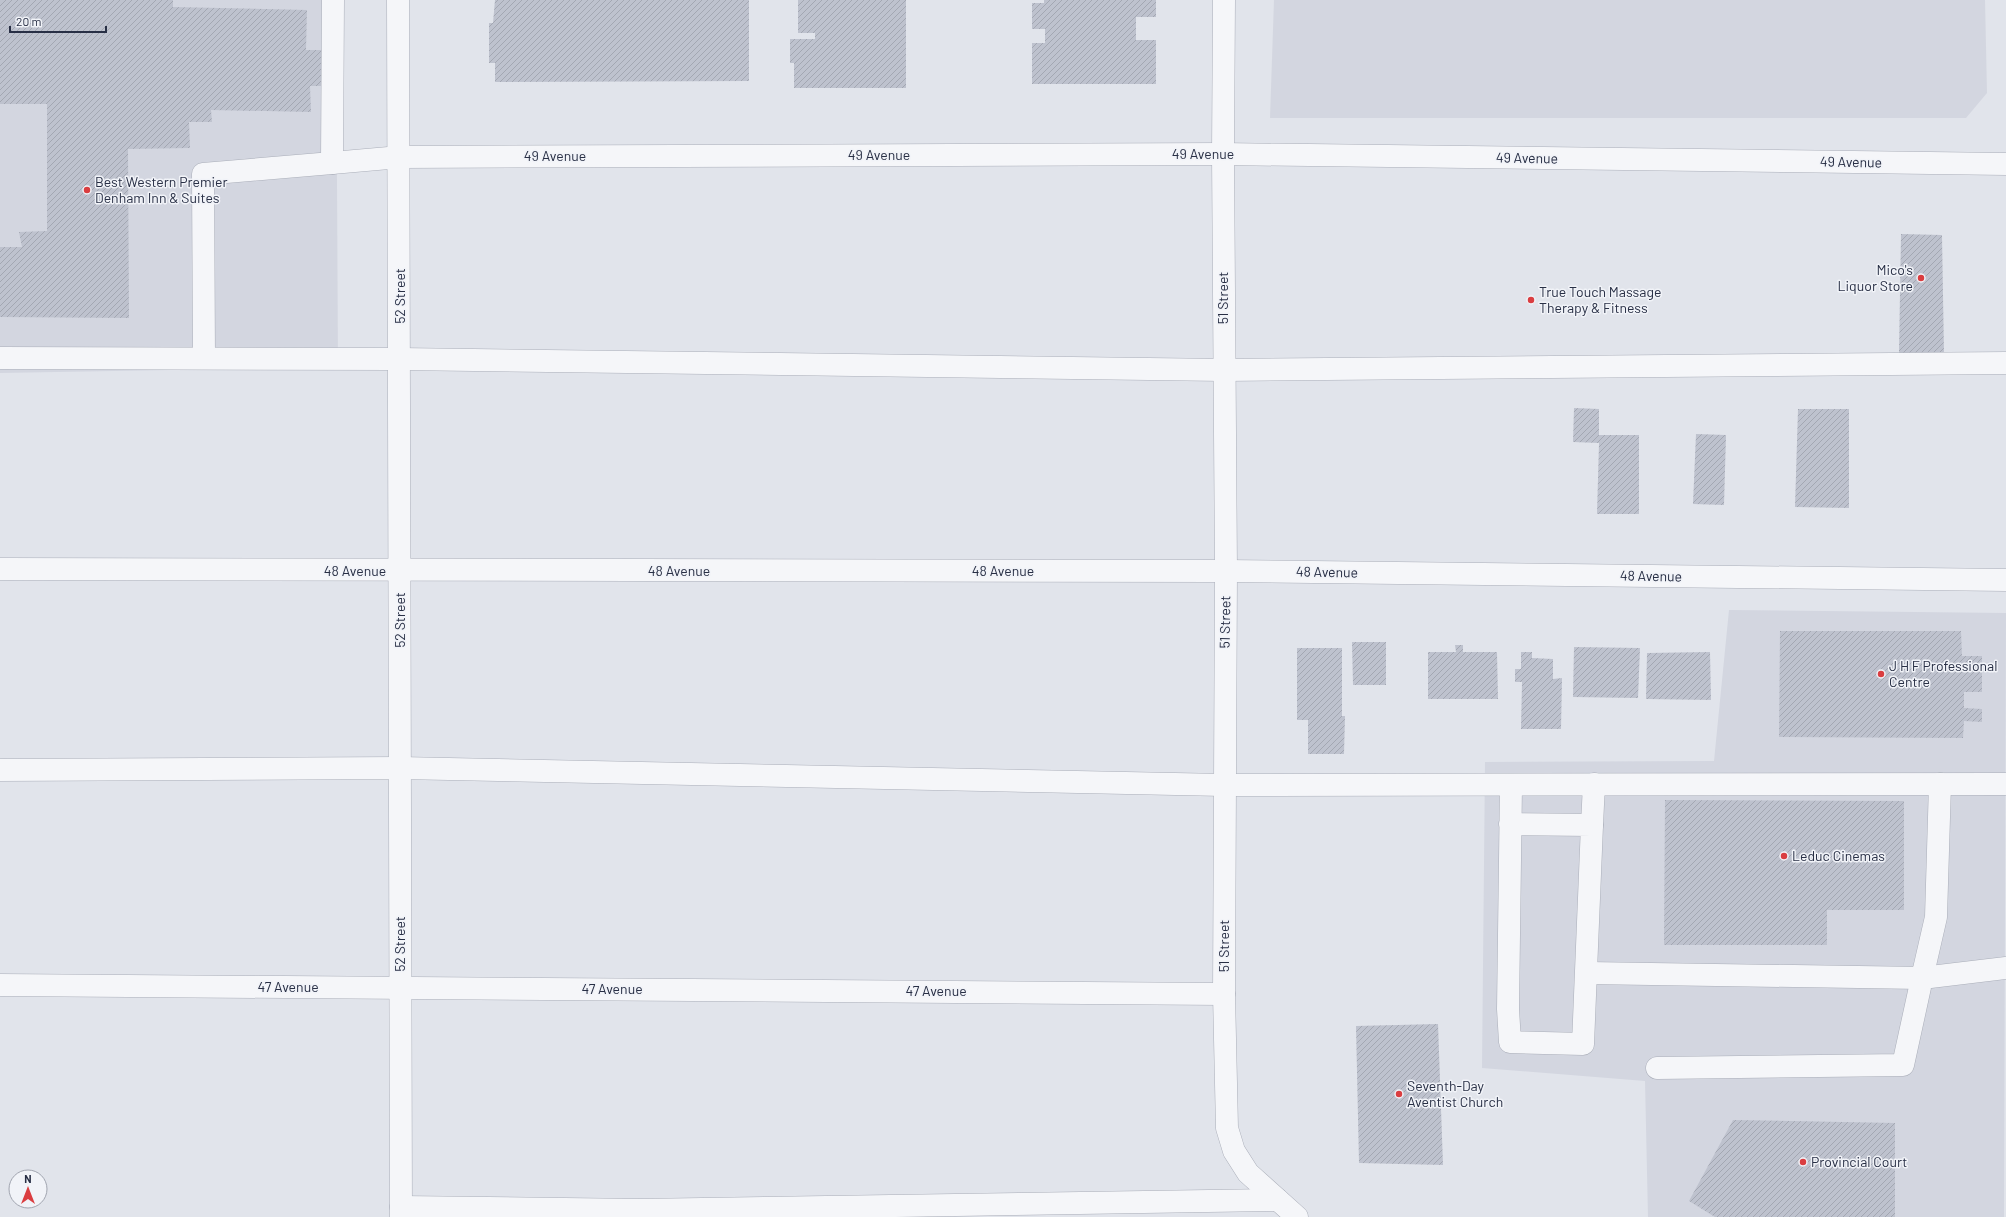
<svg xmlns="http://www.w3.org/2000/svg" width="2006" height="1217" font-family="Barlow,sans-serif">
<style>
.built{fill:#d3d6e0}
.building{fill:url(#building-hatch)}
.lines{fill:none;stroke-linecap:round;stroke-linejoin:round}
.minor-casing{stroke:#aaaeb9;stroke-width:23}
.minor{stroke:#f5f6f9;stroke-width:22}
.poi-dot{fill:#da3d40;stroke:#f1f3f8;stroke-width:1.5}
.labels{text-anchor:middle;stroke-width:3;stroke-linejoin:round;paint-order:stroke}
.street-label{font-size:14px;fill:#282f45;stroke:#f1f3f8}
.poi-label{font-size:14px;fill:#282f45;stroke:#f1f3f8;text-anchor:start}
</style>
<defs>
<pattern id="building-hatch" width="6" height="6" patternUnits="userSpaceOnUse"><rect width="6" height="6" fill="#bec2ce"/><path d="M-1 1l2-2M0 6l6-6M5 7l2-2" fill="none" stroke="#a3a7b2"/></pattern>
</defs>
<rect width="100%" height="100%" fill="#e1e4eb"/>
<g class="built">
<path d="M0,0H336L338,367L0,373Z"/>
<path d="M1274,0H1985L1987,93L1966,118H1270Z"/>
<path d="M1729,610L2006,613L2004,1217H1648L1645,1081L1482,1068L1485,762L1714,761Z"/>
</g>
<g class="building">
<path d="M0,0H173V7L307,10L306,50H322V86H310L311,112L211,110L212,122H189L190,148L128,149L129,318L0,317V247H22L19,232L47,231V104H0Z"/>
<path d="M495,0H749V81L495,82V63H489V23H493Z"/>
<path d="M798,0H906V88H794V63H790V39H815V33H798Z"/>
<path d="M1044,0H1156V17H1136V40H1156V84H1032V43H1045V29H1032V3H1044Z"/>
<path d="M1901,234L1942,235L1944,354L1899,353Z"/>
<path d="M1574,408L1599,409V435H1639V514H1597L1599,443L1573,442Z"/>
<path d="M1798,409H1849V508L1795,507Z"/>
<path d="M1696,434L1726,435L1724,505L1693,504Z"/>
<path d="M1780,631H1961L1962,656H1982V692H1964V708L1982,709V722L1964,721L1963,738L1779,737Z"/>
<path d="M1352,642H1386V685H1353Z"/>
<path d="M1455,645H1463V652H1497L1498,699H1428V652H1456Z"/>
<path d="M1574,647L1640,648L1638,698L1573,697Z"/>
<path d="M1297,648H1342V716H1345L1344,754H1308V720H1297Z"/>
<path d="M1521,652H1532V658L1553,659V679L1562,678L1561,729H1521L1522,682H1515V669H1521Z"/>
<path d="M1710,652L1711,700L1646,699L1647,653Z"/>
<path d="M1665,800L1904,801V910H1827V945H1664Z"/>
<path d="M1438,1024L1443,1165L1359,1163L1356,1026Z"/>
<path d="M1733,1120L1895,1123V1217H1715L1689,1201Z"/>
</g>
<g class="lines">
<defs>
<g id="minor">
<path d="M333,0L332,163L400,157L1223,154L2006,164"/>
<path d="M398,0L401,1217"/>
<path d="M1224,0L1223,154L1226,571L1224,994L1227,1128L1234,1151L1248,1173L1297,1217"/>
<path d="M0,358L400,359L1224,370L2006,363"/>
<path d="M204,358L203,174L332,163"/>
<path d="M0,569L1226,571L2006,580"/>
<path d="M0,770L400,768L1224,785L2006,784"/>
<path d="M1510,824L1592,825L1583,1044L1510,1042L1508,1009L1511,785"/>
<path d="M1592,825L1594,784"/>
<path d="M1587,973L1922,978L1936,917L1940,784"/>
<path d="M0,985L1224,994"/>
<path d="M1657,1068L1903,1065L1922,978L2006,968"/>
<path d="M401,1207L640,1210L1278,1200"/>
</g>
</defs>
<use href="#minor" class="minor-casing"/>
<use href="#minor" class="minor"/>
</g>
<g class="poi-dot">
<circle cx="87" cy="190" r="4"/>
<circle cx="1921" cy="278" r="4"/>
<circle cx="1531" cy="300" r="4"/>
<circle cx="1881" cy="674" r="4"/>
<circle cx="1784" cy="856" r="4"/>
<circle cx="1399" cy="1094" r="4"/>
<circle cx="1803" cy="1162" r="4"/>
</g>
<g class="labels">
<g class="street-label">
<text x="1203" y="159">49 Avenue</text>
<text x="879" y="160">49 Avenue</text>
<text x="555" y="161">49 Avenue</text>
<text transform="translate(1527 158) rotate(1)" y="5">49 Avenue</text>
<text transform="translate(1851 162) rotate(1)" y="5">49 Avenue</text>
<text transform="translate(400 296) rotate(-90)" y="5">52 Street</text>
<text transform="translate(1223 298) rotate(-90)" y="5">51 Street</text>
<text x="355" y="576">48 Avenue</text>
<text x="679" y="576">48 Avenue</text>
<text x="1003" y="576">48 Avenue</text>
<text transform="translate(1327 572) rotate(1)" y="5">48 Avenue</text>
<text transform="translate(1651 576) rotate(1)" y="5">48 Avenue</text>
<text transform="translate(400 620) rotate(-90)" y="5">52 Street</text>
<text transform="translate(1225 622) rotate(-89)" y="5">51 Street</text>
<text transform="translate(400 944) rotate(-90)" y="5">52 Street</text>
<text transform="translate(1224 946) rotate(-90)" y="5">51 Street</text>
<text x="288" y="992">47 Avenue</text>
<text x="612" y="994">47 Avenue</text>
<text x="936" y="996">47 Avenue</text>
</g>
<g class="poi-label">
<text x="95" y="187">Best Western Premier<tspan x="95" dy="16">Denham Inn &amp; Suites</tspan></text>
<text x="1913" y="275" text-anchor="end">Mico's<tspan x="1913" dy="16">Liquor Store</tspan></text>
<text x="1539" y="297">True Touch Massage<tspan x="1539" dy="16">Therapy &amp; Fitness</tspan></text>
<text x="1889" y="671">J H F Professional<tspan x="1889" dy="16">Centre</tspan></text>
<text x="1792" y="861">Leduc Cinemas</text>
<text x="1407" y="1091">Seventh-Day<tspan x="1407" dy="16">Aventist Church</tspan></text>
<text x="1811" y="1167">Provincial Court</text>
</g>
</g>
<g transform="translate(28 1189)"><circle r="19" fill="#f1f3f8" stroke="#a1a5b0"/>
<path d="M0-3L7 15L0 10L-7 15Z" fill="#da3d40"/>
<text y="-6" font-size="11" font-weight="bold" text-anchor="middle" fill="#282f45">N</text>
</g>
<path d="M10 26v6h96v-6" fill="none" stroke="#282f45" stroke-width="2"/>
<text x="16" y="26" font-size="12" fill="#282f45" stroke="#f1f3f8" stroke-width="3" paint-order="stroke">20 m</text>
</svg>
